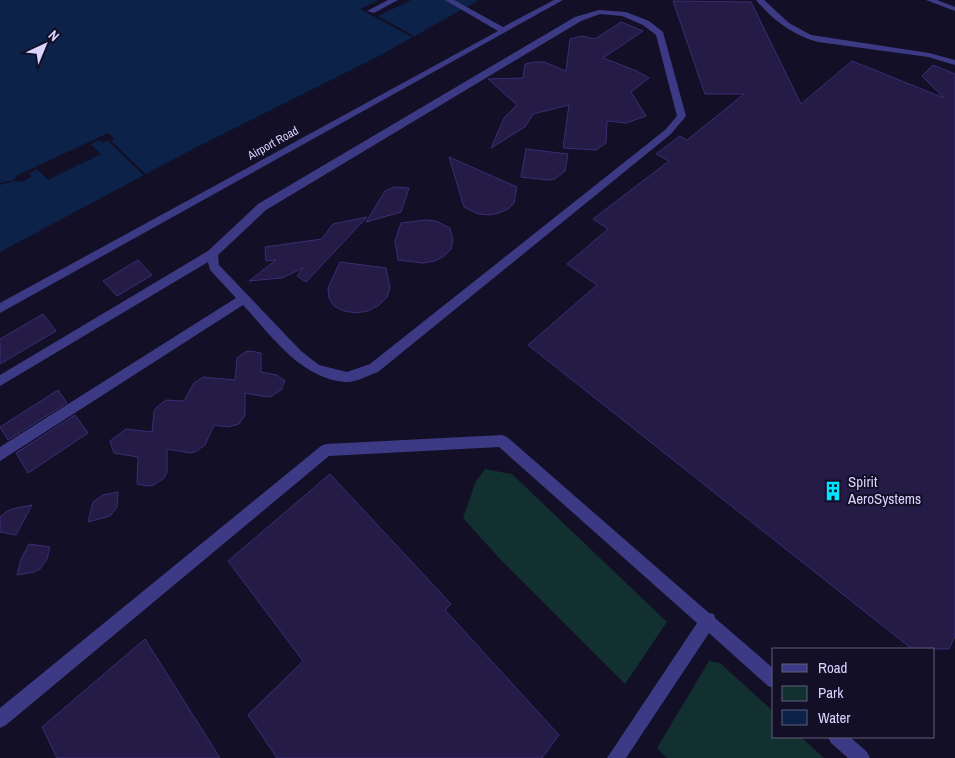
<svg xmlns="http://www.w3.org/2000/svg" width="955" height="758" font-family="'Archivo Narrow',sans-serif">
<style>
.green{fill:#12302f}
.water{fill:#0c2248}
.pier{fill:#130f26}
.building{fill:#241b47;stroke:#3b2d73}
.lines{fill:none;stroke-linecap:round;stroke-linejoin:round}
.minor{fill:#3d3a85;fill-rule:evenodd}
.labels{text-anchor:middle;stroke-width:4;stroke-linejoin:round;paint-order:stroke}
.far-street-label{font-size:12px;fill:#d9d4ff;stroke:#130f26}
.poi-label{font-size:15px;fill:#d9d4ff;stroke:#130f26;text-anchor:start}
</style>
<rect width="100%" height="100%" fill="#130f26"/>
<g class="green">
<path d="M485,469L512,474L667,622L625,684L500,559L463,518L476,481Z"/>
<path d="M709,661L720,663L774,712V737H801L824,758H667L657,748Z"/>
</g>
<path class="water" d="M0,0H479L379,56L191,150L0,252Z"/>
<g class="pier">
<path d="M379,0H411L378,16L414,36L412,37L360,9Z"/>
<path d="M106,134H109L114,138L111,141L146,174L144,176L108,141L103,143L99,140L91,144L101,154L48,180L37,169L30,173L31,177L22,182L15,181L0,185V183L14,180L16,176L35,167Z"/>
</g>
<g class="building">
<path d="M673,1L751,2L801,104L852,61L944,98L922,76L933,65L955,74V636L949,649H912L528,345L597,285L567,264L608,229L593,219L669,161L656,154L680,136L687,140L744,94H705Z"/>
<path d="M621,22L643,31L603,58L637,71L649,78L631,92L646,116L626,123L607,121L606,143L596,150L563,148L569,105L533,114L525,127L491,148L504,118L517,105L488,79L523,78L525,64L535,62H544L566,71L570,39L582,36L595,39Z"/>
<path d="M526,149L568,154L565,171L555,179L547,180L521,177Z"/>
<path d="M449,157L517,187L514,203L508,209L499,213L489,215L478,214L464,207Z"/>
<path d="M395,187L409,188L401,212L366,222L385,191Z"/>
<path d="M367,217L306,282L297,276L303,268L282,278L249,281L276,260L266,261L265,247L322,239L333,224Z"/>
<path d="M425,220L436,221L450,228L453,240L451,249L444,256L435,261L423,263L398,260L395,241L401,223Z"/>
<path d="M138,260L152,275L117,296L103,281Z"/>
<path d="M340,262L386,268L390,288L387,297L379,305L368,311L356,313L344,311L334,306L329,298L328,288Z"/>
<path d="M43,314L56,331L0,364V339Z"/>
<path d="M250,351L261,353V372L277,375L285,381L281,390L272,396L267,397L245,393V415L239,424L228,427L214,425L205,445L195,452L190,453L167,449V472L164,478L154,485L147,486L137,484L138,457L114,453L110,441L126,429L152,432L154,411L157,407L166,400L184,401L194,383L203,377L235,380L237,358L245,352Z"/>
<path d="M58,390L67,403L8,440L0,427Z"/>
<path d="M75,415L88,433L28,473L16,453Z"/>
<path d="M330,474L451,604L445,610L559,735L542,758H277L248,715L303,661L228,561Z"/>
<path d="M118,492L117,507L110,516L88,522L93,502L103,495Z"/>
<path d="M32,505L16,535L0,532V517L6,512L12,509Z"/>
<path d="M29,544L50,547L47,559L40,569L34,572L17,575L21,559Z"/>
<path d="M145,639L220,758H57L42,727Z"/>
</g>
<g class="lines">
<g class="minor">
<path d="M388,0H398L374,13L367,11Z"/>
<path d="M445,0H454L503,27L554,0H563L0,313V303L498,31Z"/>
<path d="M756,0H764L789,23L811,35L929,53L955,60V65L928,57L818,42C792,35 773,20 756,0Z"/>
<path d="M926,0H937L955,7V11Z"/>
<path d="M599,10L626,12L649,21L663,32L686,116L671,134L378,372C369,375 355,383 345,382C300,378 272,336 243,305L0,461V447L236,298L210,270L208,262L0,386V375L208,251L258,204L575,17ZM600,14L622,16L643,25L656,35L677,116L665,130L370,364L347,372L319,365L301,351L219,265L218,255L266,210L581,21Z"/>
<path d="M502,435L507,437L709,613L714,614L715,618L774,669V688L768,686L709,633L626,758H607L697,623L499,447L329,456L6,725L0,728V708L321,446L326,444Z"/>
<path d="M828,737H850L867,752L870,758H848L831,743Z"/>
</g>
</g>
<defs>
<symbol id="building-bare" viewBox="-9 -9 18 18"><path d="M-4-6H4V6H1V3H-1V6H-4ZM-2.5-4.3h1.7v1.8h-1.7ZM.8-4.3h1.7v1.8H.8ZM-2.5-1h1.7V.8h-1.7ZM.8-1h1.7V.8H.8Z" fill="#00e5ff" stroke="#130f26" stroke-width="2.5" paint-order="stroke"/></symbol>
</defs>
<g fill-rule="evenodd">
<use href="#building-bare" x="819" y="477" width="28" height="28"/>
</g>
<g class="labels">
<g class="far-street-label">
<text transform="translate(273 143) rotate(-29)" y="4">Airport Road</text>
</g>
<g class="poi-label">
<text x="848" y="487">Spirit<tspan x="848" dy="17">AeroSystems</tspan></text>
</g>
</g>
<rect x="772" y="648" width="162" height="90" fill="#130f26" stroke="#625e7d"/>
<rect x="782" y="664" width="25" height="8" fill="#3d3a85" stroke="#625e7d"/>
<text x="818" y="673" font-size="15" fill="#d9d4ff">Road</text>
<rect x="782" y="686" width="25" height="15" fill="#12302f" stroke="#625e7d"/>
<text x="818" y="698" font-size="15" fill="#d9d4ff">Park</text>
<rect x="782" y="710" width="25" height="15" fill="#0c2248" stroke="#625e7d"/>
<text x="818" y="723" font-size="15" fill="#d9d4ff">Water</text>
<g transform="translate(45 45) rotate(44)" stroke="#130f26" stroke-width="4" paint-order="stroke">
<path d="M0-4L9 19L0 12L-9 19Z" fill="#d9d4ff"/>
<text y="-8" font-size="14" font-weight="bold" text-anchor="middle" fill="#d9d4ff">N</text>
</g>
</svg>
